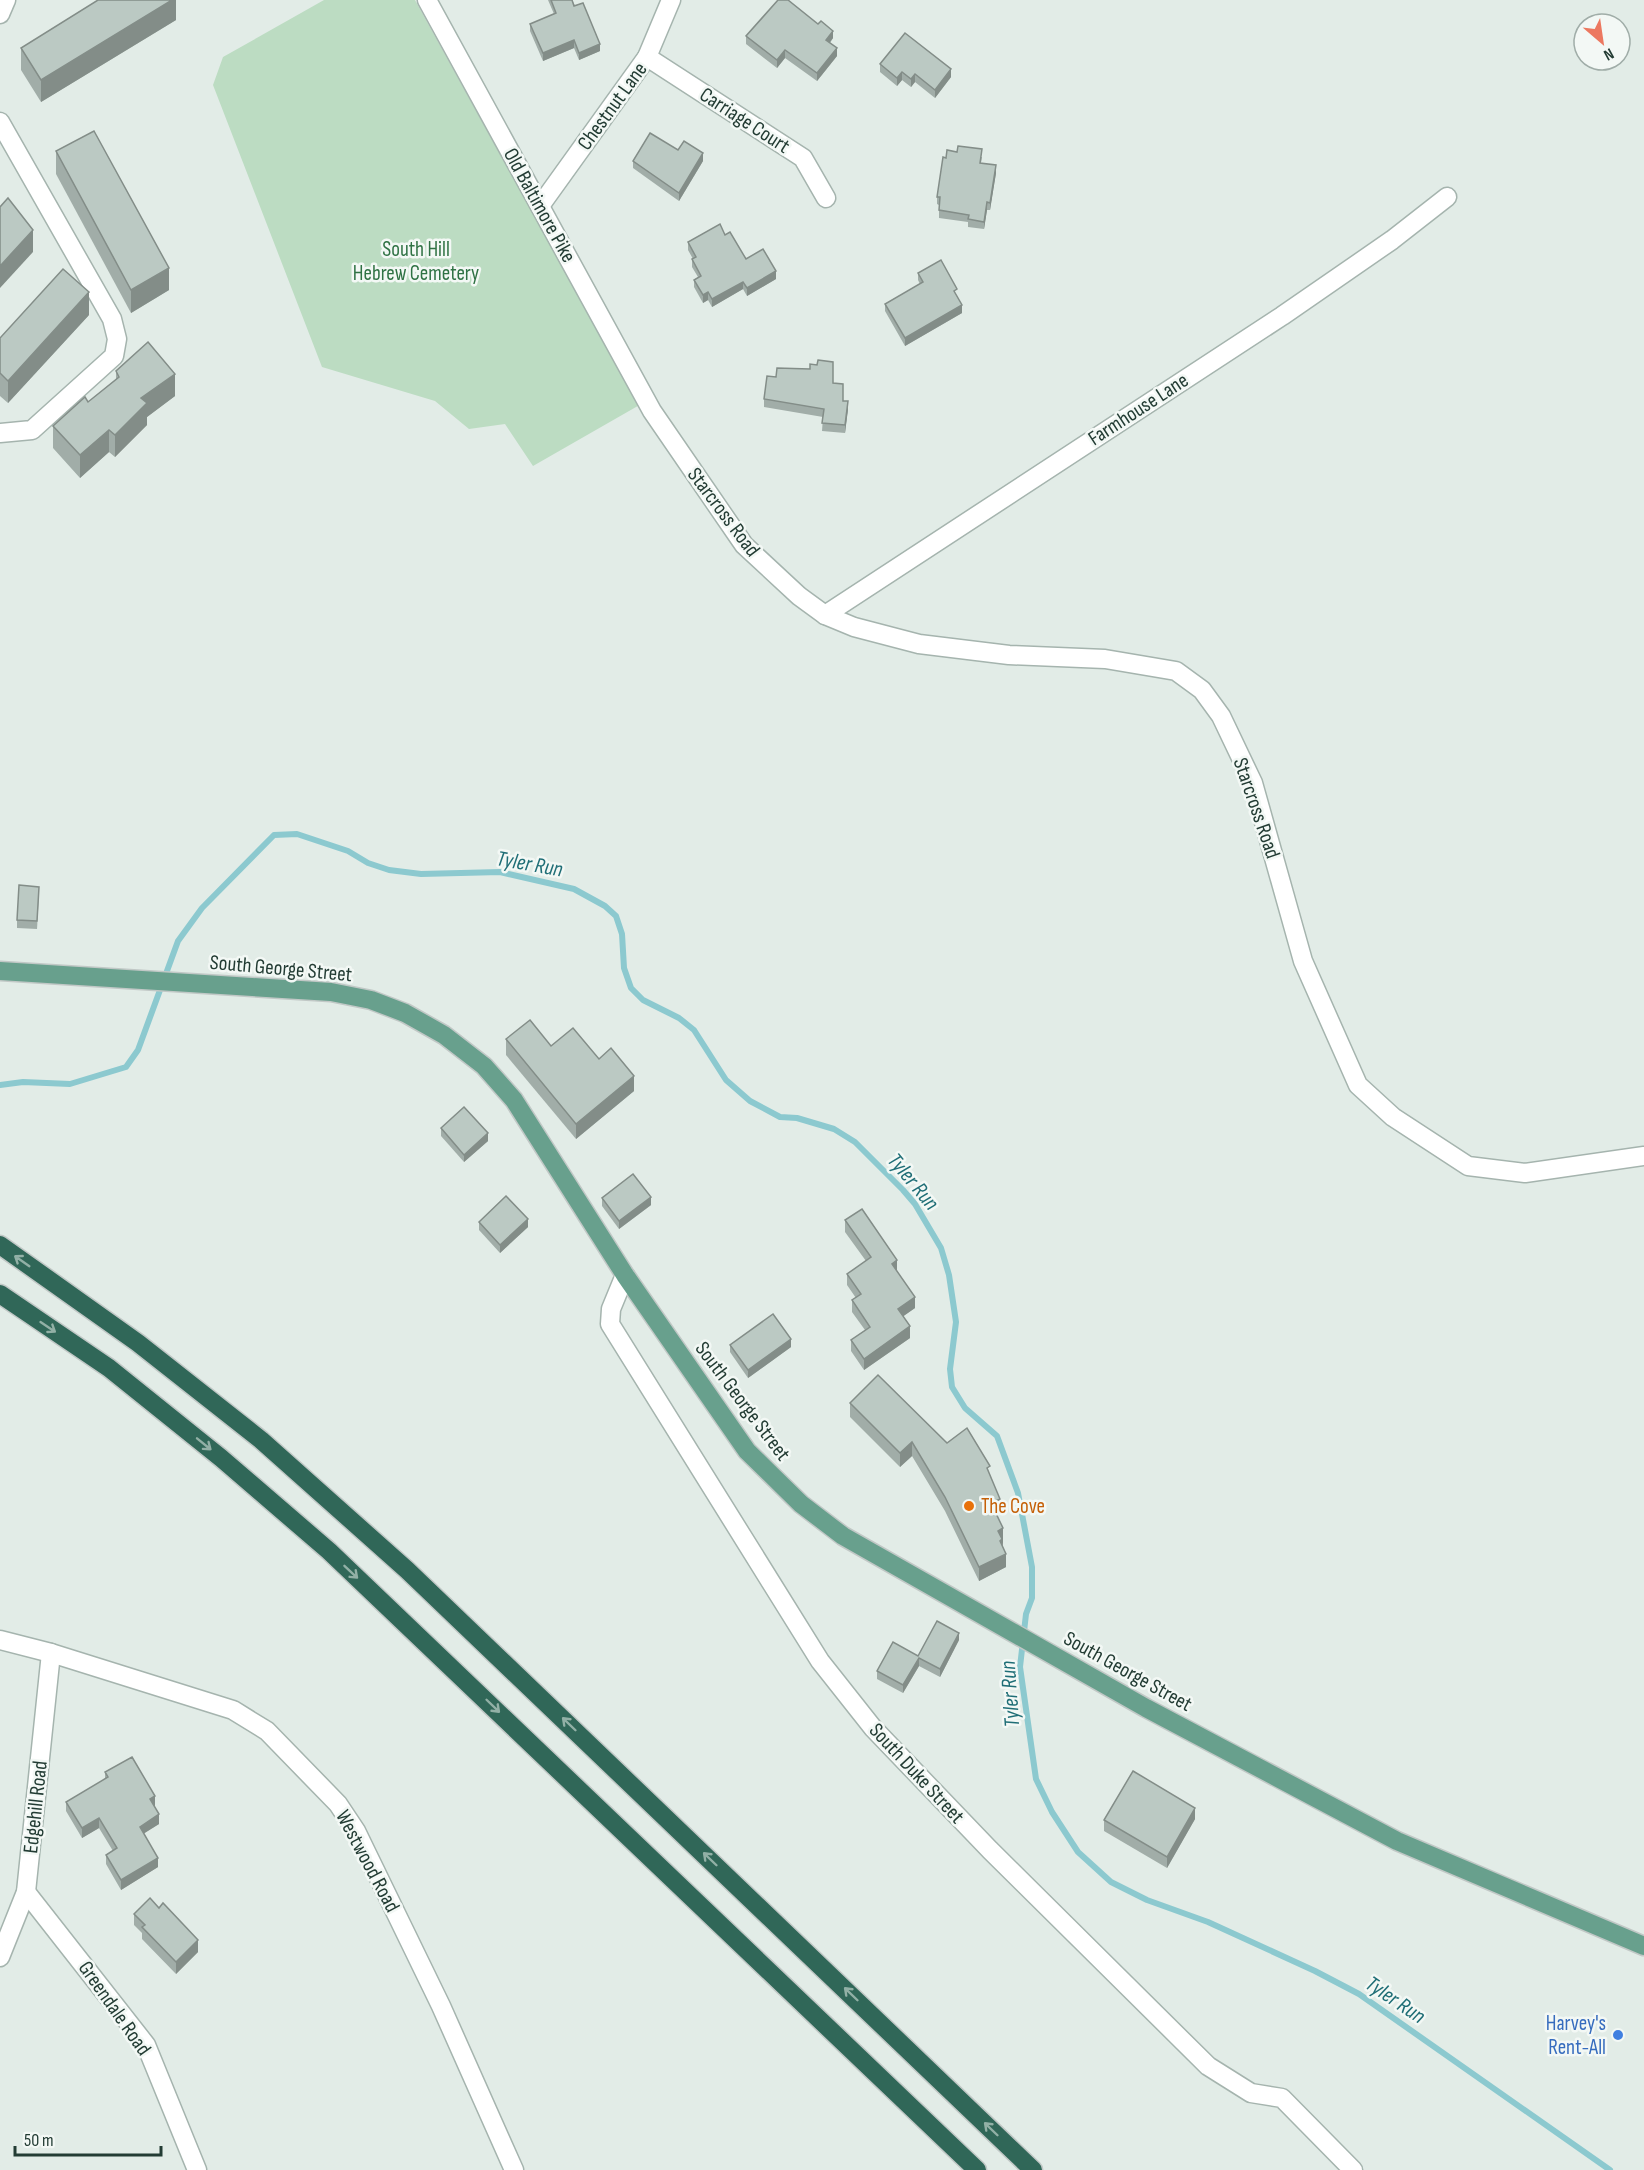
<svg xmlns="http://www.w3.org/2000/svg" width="1644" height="2170" font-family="'Sofia Sans Condensed',sans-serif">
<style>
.green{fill:#bcdcc2}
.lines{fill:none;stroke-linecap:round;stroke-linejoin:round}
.stream{stroke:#8cc9cf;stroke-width:6}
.minor-casing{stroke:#a5b4ae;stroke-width:21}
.major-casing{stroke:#c1c8c6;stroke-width:21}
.highway-casing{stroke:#c1c8c6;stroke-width:21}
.minor{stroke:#fff;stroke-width:18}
.major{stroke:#68a08d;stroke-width:18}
.highway{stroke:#306758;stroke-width:18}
.wall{fill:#a1ada8}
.shaded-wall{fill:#838d88}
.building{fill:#bbc9c3;stroke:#838d88;stroke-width:1.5}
.oneway{stroke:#92b0a6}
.food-dot{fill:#e8710a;stroke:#f3f8f5;stroke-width:2}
.shop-dot{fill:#3f7fe0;stroke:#f3f8f5;stroke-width:2}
.labels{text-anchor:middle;stroke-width:5;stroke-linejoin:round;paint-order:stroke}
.street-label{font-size:21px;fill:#233c34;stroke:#f3f8f5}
.park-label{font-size:21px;fill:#2f7244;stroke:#f3f8f5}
.food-label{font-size:21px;fill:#c56008;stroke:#f3f8f5;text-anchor:start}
.shop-label{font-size:21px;fill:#366cbe;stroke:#f3f8f5;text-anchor:end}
.water-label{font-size:22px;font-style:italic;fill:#1f6e76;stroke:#f3f8f5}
</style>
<rect width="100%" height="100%" fill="#e2ece7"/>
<path class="green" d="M324,0H415L528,205L643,403L533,466L505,424L469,429L435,401L322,367L213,85L223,57Z"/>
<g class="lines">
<path class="stream" d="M0,1085L23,1082L70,1084L126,1067L138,1050L178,941L202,908L274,835L297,834L348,851L368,863L389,870L421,874L500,872L574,889L605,906L616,916L622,934L624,968L631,988L643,1000L679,1018L694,1030L726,1080L750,1101L780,1117L797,1118L834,1129L855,1142L903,1190L915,1204L941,1248L949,1275L956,1322L950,1369L952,1387L965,1408L997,1436L1018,1493L1032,1567V1598L1026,1614L1020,1667L1036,1779L1052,1812L1078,1852L1111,1882L1147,1900L1208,1922L1315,1971L1359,1994L1610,2170"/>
<defs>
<g id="minor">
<path d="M427,0L652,411L744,545L799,596L825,615L854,627L919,644L1009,655L1105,659L1176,671L1202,690L1221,716L1253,783L1303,961L1358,1085L1393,1117L1468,1166L1525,1173L1644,1156"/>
<path d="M0,14L6,0"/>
<path d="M647,57L803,158L826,198"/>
<path d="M0,122L112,319L117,339L114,356L32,430L0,433"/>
<path d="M540,206L647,57L671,0"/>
<path d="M825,615L1282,316L1392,240L1447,197"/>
<path d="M625,1275L611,1309L610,1324L820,1661L873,1728L990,1850L1208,2066L1251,2093L1282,2098L1353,2170"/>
<path d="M0,1640L51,1653L233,1710L267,1731L338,1804L356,1831L441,2006L514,2170"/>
<path d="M26,1892L146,2045L197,2170"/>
<path d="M0,1957L26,1892L51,1653"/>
</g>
<path id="major" d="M0,971L331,992L371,1000L405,1013L444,1035L484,1066L514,1100L625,1275L747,1451L801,1504L843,1536L1146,1708L1397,1841L1644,1946"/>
<g id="highway">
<path d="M0,1245L138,1343L261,1440L407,1570L1033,2170"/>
<path d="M0,1294L109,1368L221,1458L329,1551L977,2170"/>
</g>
</defs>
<use href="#minor" class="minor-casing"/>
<use href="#major" class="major-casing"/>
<use href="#highway" class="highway-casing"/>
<use href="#minor" class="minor"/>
<use href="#major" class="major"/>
<use href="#highway" class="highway"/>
</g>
<g class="wall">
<path d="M176,0V20L41,102L21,70V48Z"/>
<path d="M548,0H572L600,51L579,60L574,48L543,61L530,31V24L554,14Z"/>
<path d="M746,36L833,38L830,43L837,56L817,81L785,58L777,68L746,44Z"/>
<path d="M880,64L951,77L935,98L915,82L911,87L902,80L897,86L880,72Z"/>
<path d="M678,150L703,161L679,201L633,168V161Z"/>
<path d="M56,151L169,290L131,313L56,174Z"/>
<path d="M982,157L981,163L996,173L990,210H987L984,229L968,227V222L939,218V205L937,204V197L946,158Z"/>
<path d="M725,235L746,259L776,279L747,296L743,289L712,307L708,300L703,303L694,287V280L698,277L692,267V259H693L688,250V242Z"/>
<path d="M918,273L957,296L962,313L905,346L885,311V304L920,284L918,280Z"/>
<path d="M89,315L8,403L0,396V338Z"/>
<path d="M817,365L833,383L848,409L845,433L822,431L823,417L764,407V399L776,377L810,369Z"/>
<path d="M116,371L175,396L147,417V425L115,457L109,452L80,478L53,448V426L88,402L116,380Z"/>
<path d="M39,894L37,929L17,928V920Z"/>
<path d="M506,1039L551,1046L599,1059L634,1091L576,1139L506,1055Z"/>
<path d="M441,1128L488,1141L464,1162L441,1136Z"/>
<path d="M602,1198L651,1205L619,1229L602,1206Z"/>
<path d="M845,1220L897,1271L915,1308L903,1316L910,1338L864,1370L851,1351V1340L865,1330L852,1312V1300L856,1298L847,1285V1274L866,1261L845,1232Z"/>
<path d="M479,1222L528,1227L500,1253L479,1230Z"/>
<path d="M730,1345L791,1347L748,1378L730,1352Z"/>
<path d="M850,1403L947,1443L990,1476L1000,1513L996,1515L1003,1542L1002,1546L1006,1567L979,1581L945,1511L912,1456L900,1467L850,1417Z"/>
<path d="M959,1640L940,1677L919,1666L903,1693L877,1679V1671Z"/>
<path d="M105,1772L155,1806H154L159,1824L144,1833L158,1867L121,1890L106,1864V1855L113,1851L99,1828L82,1838L66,1811V1802L105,1779Z"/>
<path d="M1195,1819L1167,1868L1104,1831V1820Z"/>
<path d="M134,1914L198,1952L176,1974L142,1939V1933L134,1925Z"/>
</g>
<g class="shaded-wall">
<path d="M172,0H176V20L41,102V80Z"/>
<path d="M833,31V38L826,47V40Z"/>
<path d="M574,40V48L543,61V53Z"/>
<path d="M600,44V51L579,60V53Z"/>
<path d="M837,48V56L817,81V73Z"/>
<path d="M785,50V58L777,68V60Z"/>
<path d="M951,69V77L935,98V90Z"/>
<path d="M902,72V80L897,86V78Z"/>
<path d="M915,74V82L911,87V79Z"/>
<path d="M703,153V161L679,201V193Z"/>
<path d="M996,165V173L990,210V203Z"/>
<path d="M987,202V210L984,229V222Z"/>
<path d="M33,230V252L0,288V266Z"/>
<path d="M169,268V290L131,313V290Z"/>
<path d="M776,271V279L747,296V288Z"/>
<path d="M743,282V289L712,307V299Z"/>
<path d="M89,292V315L8,403V381Z"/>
<path d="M708,292V300L703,303V295Z"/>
<path d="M962,305V313L905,346V338Z"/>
<path d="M175,374V396L147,417V425L115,457V435L141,398Z"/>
<path d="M848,401V409L845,433V425Z"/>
<path d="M109,430V452L80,478V455Z"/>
<path d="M634,1076V1091L576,1139V1124Z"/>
<path d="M488,1133V1141L464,1162V1155Z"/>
<path d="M651,1197V1205L619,1229V1221Z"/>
<path d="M528,1219V1227L500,1253V1245Z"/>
<path d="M897,1260V1272L892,1264Z"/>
<path d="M915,1297V1308L898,1320V1309Z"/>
<path d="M910,1326V1338L864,1370V1359Z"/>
<path d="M791,1339V1347L748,1378V1370Z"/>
<path d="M912,1442V1456L900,1467V1453Z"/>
<path d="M1000,1499V1513L991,1517V1503Z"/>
<path d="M1003,1528V1542L1002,1553L998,1531Z"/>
<path d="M1006,1554V1567L979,1581V1567Z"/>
<path d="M959,1633V1640L940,1677V1669Z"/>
<path d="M919,1658V1666L903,1693V1685Z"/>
<path d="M155,1796V1806L150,1809V1799Z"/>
<path d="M1195,1808V1819L1167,1868V1857Z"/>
<path d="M159,1814V1824L140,1836V1827Z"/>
<path d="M99,1818V1828L82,1838V1828Z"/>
<path d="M158,1858V1867L121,1890V1880Z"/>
<path d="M198,1940V1952L176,1974V1962Z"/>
</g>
<g class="building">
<path d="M98,0H172L41,80L21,48Z"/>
<path d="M551,0H572L574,6L583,3L600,44L579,53L574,40L543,53L530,24L556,13Z"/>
<path d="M778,0H788L818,24L821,21L833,31L826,40L837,48L817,73L785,50L777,60L746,36Z"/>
<path d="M905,33L951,69L935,90L915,74L911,79L902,72L897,78L880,64Z"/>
<path d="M94,131L169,268L131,290L56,151Z"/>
<path d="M650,133L678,150L684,141L703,153L679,193L633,161Z"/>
<path d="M958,146L982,149L980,163L996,165L990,203L987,202L984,222L968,219L969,215L939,210L940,197H937L943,157L946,158L947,150L957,152Z"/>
<path d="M8,198L33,230L0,266V207Z"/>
<path d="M720,224L725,235L730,232L746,259L763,249L776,271L747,288L743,282L712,299L708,292L703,295L694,280L701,276L692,259L696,257L688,242Z"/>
<path d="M941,260L957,289L954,291L962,305L905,338L885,304L923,282L918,273Z"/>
<path d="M63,269L89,292L8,381L0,373V338Z"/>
<path d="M148,342L175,374L141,398L147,403L115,435L109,430L80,455L53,426L85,397L88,402L119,377L116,371Z"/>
<path d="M818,360L833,362V383L843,384V401H848L845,425L822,423L824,409L764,399L767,376L776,377L777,368L810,369V364L817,365Z"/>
<path d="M19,885L39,887L37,921L17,920Z"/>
<path d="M530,1020L551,1046L573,1028L599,1059L611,1048L634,1076L576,1124L506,1039Z"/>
<path d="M464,1107L488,1133L464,1155L441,1128Z"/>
<path d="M633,1174L651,1197L619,1221L602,1198Z"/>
<path d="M506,1196L528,1219L500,1245L479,1222Z"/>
<path d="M862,1209L897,1260L892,1264L915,1297L898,1309L910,1326L864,1359L851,1340L870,1327L852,1300L861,1294L847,1274L871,1257L845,1220Z"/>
<path d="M773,1314L791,1339L748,1370L730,1345Z"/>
<path d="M878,1375L947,1443L967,1428L990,1466L987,1468L1000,1499L991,1503L1003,1528L998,1531L1002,1539L1000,1541L1006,1554L979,1567L945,1497L912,1442L900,1453L850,1403Z"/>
<path d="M937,1621L959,1633L940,1669L919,1658L903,1685L877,1671L893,1642L918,1656Z"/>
<path d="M132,1757L155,1796L150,1799L159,1814L140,1827L158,1858L121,1880L106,1855L117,1848L99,1818L82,1828L66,1802L108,1777L105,1772Z"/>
<path d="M1133,1771L1195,1808L1167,1857L1104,1820Z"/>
<path d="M150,1898L159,1908L163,1903L198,1940L176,1962L142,1927L145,1925L134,1914Z"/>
</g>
<defs><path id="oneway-shaft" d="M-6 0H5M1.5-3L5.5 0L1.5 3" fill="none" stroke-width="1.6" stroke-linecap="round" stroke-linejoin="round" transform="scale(1.5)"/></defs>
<g class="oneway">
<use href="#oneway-shaft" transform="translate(22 1261) rotate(-145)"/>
<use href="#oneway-shaft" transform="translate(48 1327) rotate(34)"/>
<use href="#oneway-shaft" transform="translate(204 1444) rotate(39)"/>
<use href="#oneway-shaft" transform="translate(351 1572) rotate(43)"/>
<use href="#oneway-shaft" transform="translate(493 1706) rotate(44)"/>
<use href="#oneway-shaft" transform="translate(569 1724) rotate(-136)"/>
<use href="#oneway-shaft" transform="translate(710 1859) rotate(-136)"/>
<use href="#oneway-shaft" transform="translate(851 1994) rotate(-136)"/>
<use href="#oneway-shaft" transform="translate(991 2129) rotate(-136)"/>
</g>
<circle class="food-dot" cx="969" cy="1506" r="6"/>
<circle class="shop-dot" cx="1618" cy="2035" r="6"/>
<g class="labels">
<g class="street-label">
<text transform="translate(612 106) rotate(-54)" y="7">Chestnut Lane</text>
<text transform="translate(745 120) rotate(33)" y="7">Carriage Court</text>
<text transform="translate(540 205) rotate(61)" y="7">Old Baltimore Pike</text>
<text transform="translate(1138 409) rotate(-33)" y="7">Farmhouse Lane</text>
<text transform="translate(724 512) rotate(53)" y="7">Starcross Road</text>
<text transform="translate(1257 808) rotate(71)" y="7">Starcross Road</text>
<text transform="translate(281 968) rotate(5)" y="7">South George Street</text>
<text transform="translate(743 1401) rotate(53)" y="7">South George Street</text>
<text transform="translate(1128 1671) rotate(29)" y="7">South George Street</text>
<text transform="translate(917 1773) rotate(47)" y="7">South Duke Street</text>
<text transform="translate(35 1807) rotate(-84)" y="7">Edgehill Road</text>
<text transform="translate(368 1861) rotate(62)" y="7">Westwood Road</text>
<text transform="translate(115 2008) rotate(55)" y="7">Greendale Road</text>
</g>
<g class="park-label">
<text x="416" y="256">South Hill<tspan x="416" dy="24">Hebrew Cemetery</tspan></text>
</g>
<g class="food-label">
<text x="981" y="1513">The Cove</text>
</g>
<g class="shop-label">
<text x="1606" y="2030">Harvey's<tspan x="1606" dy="24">Rent-All</tspan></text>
</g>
<g class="water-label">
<text transform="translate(530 863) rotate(10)" y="8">Tyler Run</text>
<text transform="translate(914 1181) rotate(50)" y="8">Tyler Run</text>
<text transform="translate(1009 1694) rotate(-94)" y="8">Tyler Run</text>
<text transform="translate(1396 1999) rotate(34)" y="8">Tyler Run</text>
</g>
</g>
<g transform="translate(1602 42) rotate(151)"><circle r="28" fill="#f3f8f5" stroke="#a0ada8" stroke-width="1.5"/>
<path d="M0-4.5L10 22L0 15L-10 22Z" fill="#ec7860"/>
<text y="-9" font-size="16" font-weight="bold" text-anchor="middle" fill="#233c34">N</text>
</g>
<path d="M15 2146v9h146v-9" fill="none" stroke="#233c34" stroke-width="3"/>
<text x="24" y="2146" font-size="18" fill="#233c34" stroke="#f3f8f5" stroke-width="4.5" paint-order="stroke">50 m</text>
</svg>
